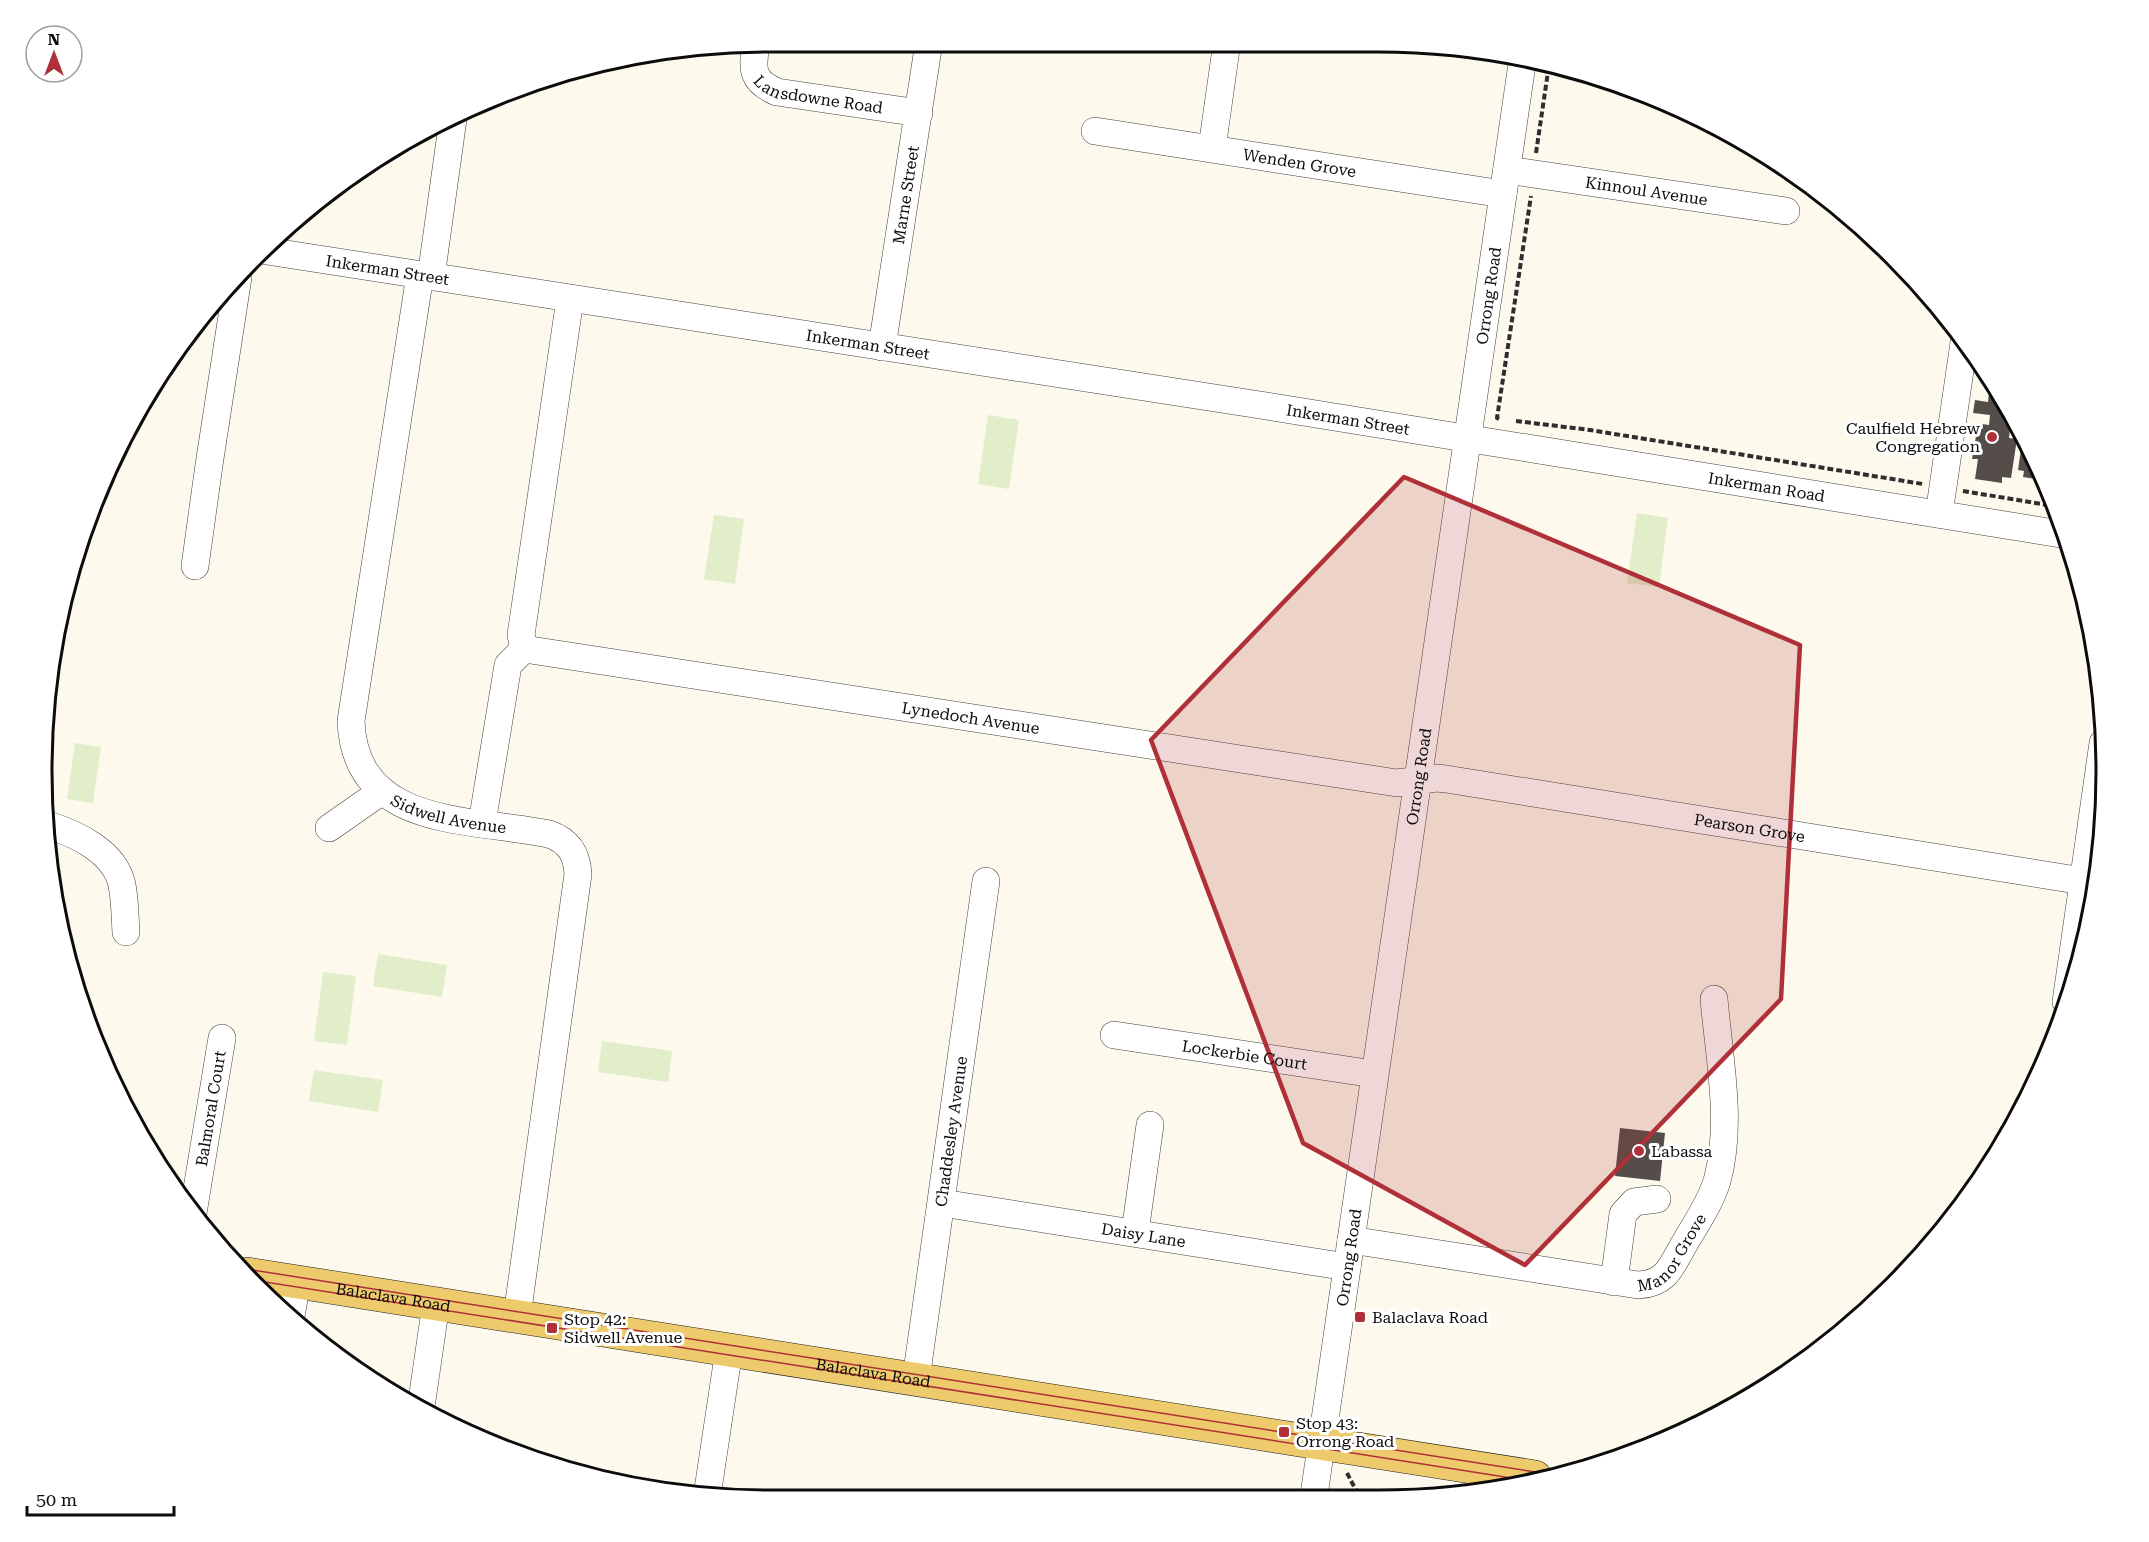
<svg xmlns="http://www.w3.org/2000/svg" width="2149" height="1542" font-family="'Roboto Serif',serif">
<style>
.pitch{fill:#e2edca}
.building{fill:#544d49}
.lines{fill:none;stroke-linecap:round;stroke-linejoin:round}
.minor-casing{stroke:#3f3f3f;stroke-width:28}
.major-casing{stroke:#1d1d1d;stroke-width:34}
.path{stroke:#2e2e2e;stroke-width:4;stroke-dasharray:6 3;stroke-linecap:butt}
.minor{stroke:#fff;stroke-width:27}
.major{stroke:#edcb6d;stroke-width:33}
.tram{stroke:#b03039;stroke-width:1.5}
.marked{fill:#b03039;fill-opacity:0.2;stroke:#b03039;stroke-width:4.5;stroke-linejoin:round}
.poi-dot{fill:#b03039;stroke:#fff;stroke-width:2}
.labels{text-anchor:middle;stroke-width:6;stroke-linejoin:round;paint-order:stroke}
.street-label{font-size:16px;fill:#0c0c0c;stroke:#fff}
.poi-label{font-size:16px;fill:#0c0c0c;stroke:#fff;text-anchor:start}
.rim{fill:none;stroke:#0c0c0c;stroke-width:3}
</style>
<rect width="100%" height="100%" fill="#fdfaed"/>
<g class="pitch">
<path d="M988,415L1019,420L1009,489L978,484Z"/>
<path d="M1637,513L1668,518L1659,587L1627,583Z"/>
<path d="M714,515L744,519L735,584L704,579Z"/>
<path d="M75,743L101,747L93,803L67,799Z"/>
<path d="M378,954L447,965L442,997L373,986Z"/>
<path d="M323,972L356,976L347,1045L314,1041Z"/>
<path d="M602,1041L672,1051L668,1082L598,1072Z"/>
<path d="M314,1070L383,1080L378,1112L309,1101Z"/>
</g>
<g class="building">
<path d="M1997,389L2009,407L2016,422L2011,421L2009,438L2017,439L2011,478L2002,477V483L1975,479L1978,459H1972L1976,436L1980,435L1982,424L1989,425L1990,415L1973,413L1975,400L1988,402L1989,392L1996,393Z"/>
<path d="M2026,444L2031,455L2043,480L2023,477L2024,471L2018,470L2021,449H2026Z"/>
<path d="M1620,1128L1665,1133L1660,1181L1615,1176Z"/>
</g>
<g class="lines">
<defs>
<g id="minor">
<path id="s1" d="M756,44C752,69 751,81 777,92L919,113"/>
<path id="s2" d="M1095,131L1503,194"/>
<path d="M1212,148L1227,42"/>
<path id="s3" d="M1507,170L1786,211"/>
<path id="s4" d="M267,251L1260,405L2067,535"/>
<path id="s5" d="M420,275L351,721C355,829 472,818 549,834C569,841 577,854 578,874L517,1316"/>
<path d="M431,277L453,119"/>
<path id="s6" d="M882,347L929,42"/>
<path d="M1939,514L1964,343"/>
<path d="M195,566L209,465L238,277"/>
<path id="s7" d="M524,649L1397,783L1437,778L1446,779L2083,881"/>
<path d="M524,649L521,635L570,299"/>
<path d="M482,823L508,665L524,649"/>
<path d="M48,825C77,834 115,852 122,885C125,900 125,917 126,932"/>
<path d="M329,828L382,791"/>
<path d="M2066,1002L2103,743"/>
<path id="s8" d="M1114,1035L1374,1074"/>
<path id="s9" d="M942,1203L1347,1267"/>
<path id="s10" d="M193,1213L222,1038"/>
<path d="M1135,1232L1150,1125"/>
<path id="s11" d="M1351,1240L1638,1285C1666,1284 1671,1267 1683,1246C1695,1225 1710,1204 1717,1181C1733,1123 1719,1058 1714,999"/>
<path d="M1614,1282L1623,1214L1634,1202L1657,1199"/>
<path d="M291,1316L297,1282"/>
<path id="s12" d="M916,1379L986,881"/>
<path d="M421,1407L436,1304"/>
<path id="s13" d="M1314,1495L1523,57"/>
<path d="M707,1496L729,1350"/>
</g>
<g id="major">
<path id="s14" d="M247,1274L1535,1477"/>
</g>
</defs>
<use href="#minor" class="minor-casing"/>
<use href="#major" class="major-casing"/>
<g class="path">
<path d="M1536,153L1549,65"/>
<path d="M1499,419L1497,418L1531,196"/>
<path d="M1516,421L1590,430L1923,484"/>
<path d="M1963,491L2054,506"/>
<path d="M1347,1473L1358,1494"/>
</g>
<use href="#minor" class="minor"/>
<use href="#major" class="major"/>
<g class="tram">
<path d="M240,1268L1548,1474"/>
<path d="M253,1280L1524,1480"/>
</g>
</g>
<path class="marked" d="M1404,477L1800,645L1781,999L1525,1265L1303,1143L1151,740Z"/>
<g class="poi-dot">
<circle cx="1992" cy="437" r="6"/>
<circle cx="1639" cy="1151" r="6"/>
<rect x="1354" y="1311" width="12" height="12" rx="3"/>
<rect x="546" y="1322" width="12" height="12" rx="3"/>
<rect x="1278" y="1426" width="12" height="12" rx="3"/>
</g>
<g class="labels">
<g class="street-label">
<text dy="6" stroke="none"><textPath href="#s1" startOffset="100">Lansdowne Road</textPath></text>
<text dy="6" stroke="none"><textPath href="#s2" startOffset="207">Wenden Grove</textPath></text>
<text dy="6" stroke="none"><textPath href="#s3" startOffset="141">Kinnoul Avenue</textPath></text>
<text dy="6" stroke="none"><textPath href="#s6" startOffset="154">Marne Street</textPath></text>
<text dy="6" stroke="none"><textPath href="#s4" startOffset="122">Inkerman Street</textPath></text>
<text dy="6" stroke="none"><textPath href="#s13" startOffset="1212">Orrong Road</textPath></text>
<text dy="6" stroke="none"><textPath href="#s4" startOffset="608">Inkerman Street</textPath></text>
<text dy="6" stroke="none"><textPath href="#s4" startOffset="1094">Inkerman Street</textPath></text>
<text dy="6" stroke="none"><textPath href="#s4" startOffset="1518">Inkerman Road</textPath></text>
<text dy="6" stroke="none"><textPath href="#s7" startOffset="452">Lynedoch Avenue</textPath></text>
<text dy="6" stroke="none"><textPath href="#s13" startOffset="726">Orrong Road</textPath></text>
<text dy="6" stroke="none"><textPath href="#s5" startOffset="602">Sidwell Avenue</textPath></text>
<text dy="6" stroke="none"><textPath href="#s7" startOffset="1240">Pearson Grove</textPath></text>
<text dy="6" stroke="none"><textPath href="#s8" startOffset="132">Lockerbie Court</textPath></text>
<text dy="6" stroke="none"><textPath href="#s10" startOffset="106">Balmoral Court</textPath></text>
<text dy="6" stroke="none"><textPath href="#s12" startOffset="250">Chaddesley Avenue</textPath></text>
<text dy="6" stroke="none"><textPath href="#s9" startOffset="204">Daisy Lane</textPath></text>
<text dy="6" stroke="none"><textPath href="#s11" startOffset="340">Manor Grove</textPath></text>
<text dy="6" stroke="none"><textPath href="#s13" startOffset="240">Orrong Road</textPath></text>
<text dy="6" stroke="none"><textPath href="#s14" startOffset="148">Balaclava Road</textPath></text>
<text dy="6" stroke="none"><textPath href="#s14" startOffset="634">Balaclava Road</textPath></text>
</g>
<g class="poi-label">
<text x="1980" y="434" text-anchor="end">Caulfield Hebrew<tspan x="1980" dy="18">Congregation</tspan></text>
<text x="1651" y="1157">Labassa</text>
<text x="1372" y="1323">Balaclava Road</text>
<text x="564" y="1325">Stop 42:<tspan x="564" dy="18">Sidwell Avenue</tspan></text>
<text x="1296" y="1429">Stop 43:<tspan x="1296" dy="18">Orrong Road</tspan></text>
</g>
</g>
<path d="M0 0H2149V1542H0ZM770 52H1378A718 718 0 0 1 2096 770V772A718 718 0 0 1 1378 1490H770A718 718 0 0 1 52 772V770A718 718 0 0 1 770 52Z" fill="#fff" fill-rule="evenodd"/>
<path class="rim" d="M770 52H1378A718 718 0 0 1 2096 770V772A718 718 0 0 1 1378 1490H770A718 718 0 0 1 52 772V770A718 718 0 0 1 770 52Z"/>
<g transform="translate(54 54)"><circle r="28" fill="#ffffff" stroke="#9e9e9e" stroke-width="1.5"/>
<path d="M0-4.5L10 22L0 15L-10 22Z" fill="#b03039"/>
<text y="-9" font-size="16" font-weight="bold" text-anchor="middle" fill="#0c0c0c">N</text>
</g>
<path d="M27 1506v9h147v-9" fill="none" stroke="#0c0c0c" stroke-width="3"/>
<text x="36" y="1506" font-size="18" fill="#0c0c0c" stroke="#ffffff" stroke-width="4.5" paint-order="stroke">50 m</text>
</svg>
